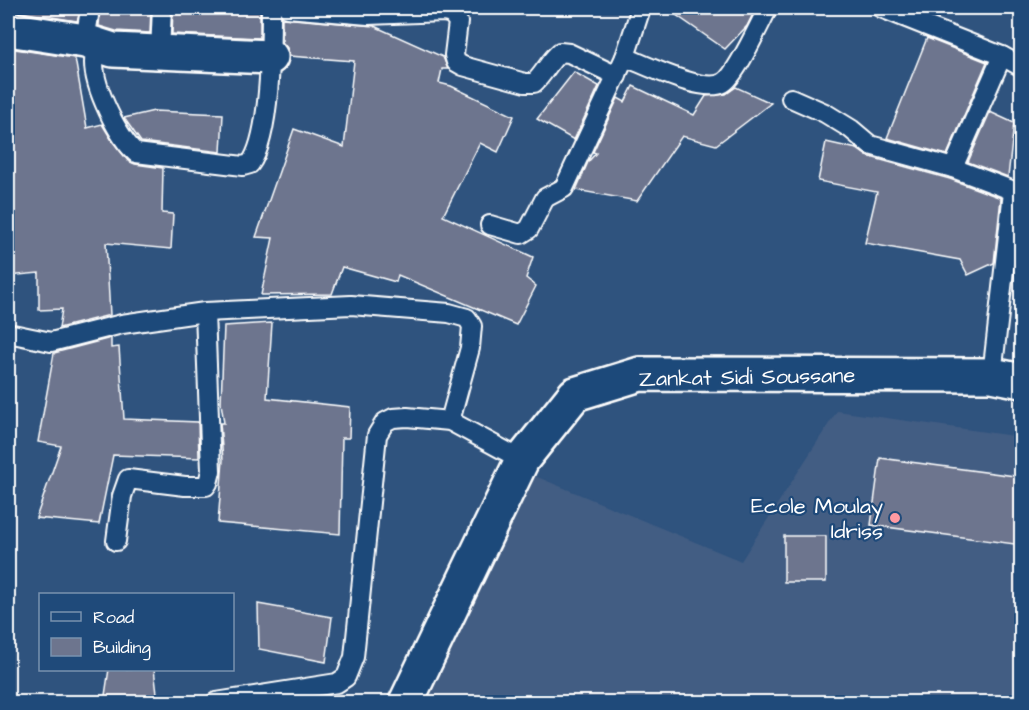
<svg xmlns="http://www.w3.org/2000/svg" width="1029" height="710" font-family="'Architects Daughter',sans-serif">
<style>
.built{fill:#425d83}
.building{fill:#6d758e;stroke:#fff;stroke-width:1.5}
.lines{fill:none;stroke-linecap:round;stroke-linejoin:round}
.service-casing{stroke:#fff;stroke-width:22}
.minor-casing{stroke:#fff;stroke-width:38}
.service{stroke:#1f4a7a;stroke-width:18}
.minor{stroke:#1f4a7a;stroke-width:33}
.poi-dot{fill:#ff9aa2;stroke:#1f4a7a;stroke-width:2}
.labels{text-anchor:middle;stroke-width:4.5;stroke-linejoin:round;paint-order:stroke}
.street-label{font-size:22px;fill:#fff;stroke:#1f4a7a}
.poi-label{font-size:22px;fill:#fff;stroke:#1f4a7a;text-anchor:end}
</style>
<rect width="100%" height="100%" fill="#2f537e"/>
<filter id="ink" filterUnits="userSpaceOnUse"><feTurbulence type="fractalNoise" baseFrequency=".0167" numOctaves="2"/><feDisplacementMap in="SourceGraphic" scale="12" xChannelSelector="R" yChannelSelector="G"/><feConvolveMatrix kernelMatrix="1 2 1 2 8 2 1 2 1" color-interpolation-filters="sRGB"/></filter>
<g filter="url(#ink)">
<path class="built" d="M837,411L1021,437V702H418L530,474L741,561Z"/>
<g class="building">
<path d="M14,8H82L77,21L14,11Z"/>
<path d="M96,8H151L150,33L116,31L99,26L100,13Z"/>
<path d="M173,8H260V38L172,34Z"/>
<path d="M666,8H756L747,26L725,49Z"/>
<path d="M282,18L374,26L443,57L448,69H442L439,83L451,86L514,116L498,152L480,143L443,216L533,257L526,278L536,286L516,325L398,275L396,282L342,267L332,294L261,295L273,238L256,237L294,129L344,147L354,61L289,56L287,48L282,42Z"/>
<path d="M927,38L987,62L947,155L887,138Z"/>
<path d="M8,48L75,58L87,128L102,124L113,142L128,161L135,164L163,168L162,213L173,214L171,249L106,243L110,315L59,328L62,309L39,310V273L8,276Z"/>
<path d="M574,72L599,86L574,140L537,119Z"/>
<path d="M633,86L694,115L706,96L726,94L736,87L771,103L716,145L682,136L637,201L576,190L588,162L596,153L593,152L618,98L625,102Z"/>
<path d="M154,111L223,114L221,152L141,142L124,118Z"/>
<path d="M990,112L1014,123L1008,177L968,162Z"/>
<path d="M826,142L857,149L867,156L950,179L1001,198L994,263L968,275L960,260L865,243L877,192L818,181Z"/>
<path d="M272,323L267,398L350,407L349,438H342L340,534L218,523L223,460L220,423H224L221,403L224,326Z"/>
<path d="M111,338V348L119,347L124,419L198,422L199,458L113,455L99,524L36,518L61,446L38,442L54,353Z"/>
<path d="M880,458L1022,477V545L871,525Z"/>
<rect x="784" y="536" width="42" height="46"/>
<path d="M258,604L332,617L326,662L259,649Z"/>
<path d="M109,669H154L158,702H104Z"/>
</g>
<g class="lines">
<defs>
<g id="service">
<path d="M288,8L368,15L444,12L452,14L458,22L454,55L456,62L463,66L525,83H534C544,74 549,61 560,52L569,53L617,76"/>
<path d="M881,8L1002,56L1022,67"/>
<path d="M85,41L89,16"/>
<path d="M96,44C96,51 94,57 94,63C94,88 118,137 136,153L243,166L250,164C271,136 271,44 271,8"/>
<path d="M160,52L162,8"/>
<path d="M625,57C646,65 703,94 723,83C736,76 760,23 768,8"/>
<path d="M791,98L825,113L851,129L870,145L953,168L1002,56"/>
<path d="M953,168L1022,194"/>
<path d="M490,225L521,234L529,229L545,198L564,188L625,57L641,8"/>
<path d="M8,333L51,342L122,324L205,312L351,305L449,313L467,318L472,326L470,348L450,421"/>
<path d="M992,375L1013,192"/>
<path d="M116,541L122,496L128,479L185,486H206L208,483L211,471L205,312"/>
<path d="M216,702L337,683L346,677L354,657L377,435L385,422L393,418L407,417L450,421L522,460"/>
</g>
<g id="minor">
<path d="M8,29L85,41L113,50L271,57"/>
<path d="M406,702L522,460L575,394L640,374L992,375L1022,381"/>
</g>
</defs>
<use href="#service" class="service-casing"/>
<use href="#minor" class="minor-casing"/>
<use href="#service" class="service"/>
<use href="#minor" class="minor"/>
</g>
</g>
<circle class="poi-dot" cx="895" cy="518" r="6"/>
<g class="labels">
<g class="street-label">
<text transform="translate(747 376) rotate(-1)" y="8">Zankat Sidi Soussane</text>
</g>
<g class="poi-label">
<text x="883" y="513">Ecole Moulay<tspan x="883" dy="25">Idriss</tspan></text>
</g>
</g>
<rect width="1029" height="710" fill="none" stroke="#1f4a7a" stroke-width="30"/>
<rect x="15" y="15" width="999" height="680" fill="none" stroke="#fff" stroke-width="2" filter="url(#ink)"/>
<rect x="39" y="593" width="195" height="78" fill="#1f4a7a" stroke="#7992af" stroke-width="1.5"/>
<rect x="51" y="612" width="30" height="9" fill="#1f4a7a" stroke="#7992af" stroke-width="1.5"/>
<text x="93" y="623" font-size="18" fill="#ffffff">Road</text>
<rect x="51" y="638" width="30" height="18" fill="#6d758e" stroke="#7992af" stroke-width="1.5"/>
<text x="93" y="653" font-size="18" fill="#ffffff">Building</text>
</svg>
